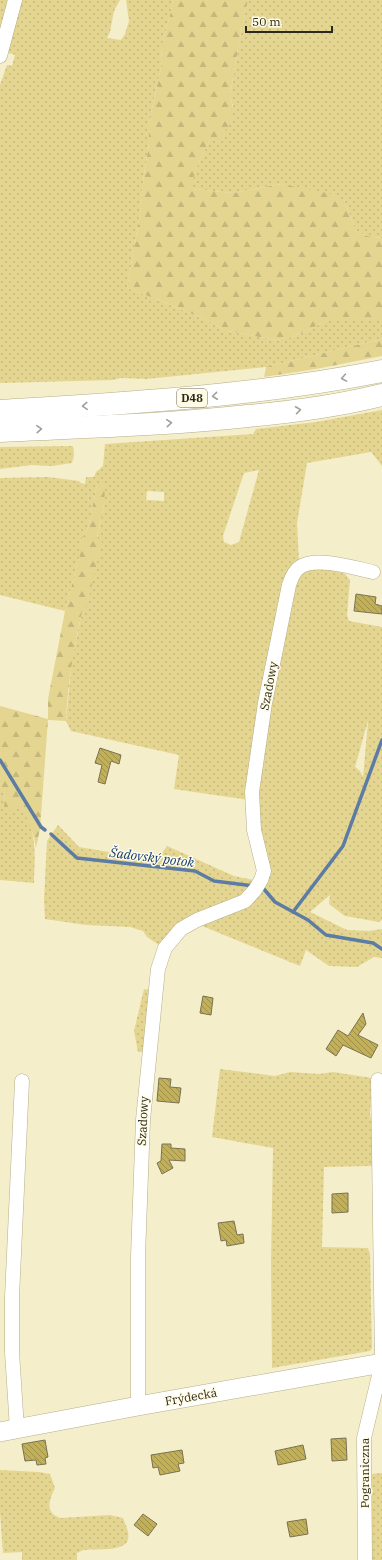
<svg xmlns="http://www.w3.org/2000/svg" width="382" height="1560" font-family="'IBM Plex Serif',serif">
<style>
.grass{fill:url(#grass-dots);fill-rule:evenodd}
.forest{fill:url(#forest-firs)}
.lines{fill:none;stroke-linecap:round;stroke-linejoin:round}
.stream{stroke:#5c7ba5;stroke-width:3.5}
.building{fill:url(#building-back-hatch);stroke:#797253}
.minor-casing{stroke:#b5ae8c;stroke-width:15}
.secondary-casing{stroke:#b5ae8c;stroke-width:20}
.motorway-casing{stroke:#b5ae8c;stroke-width:23}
.minor{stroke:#fff;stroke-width:14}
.secondary{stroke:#fff;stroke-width:19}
.motorway{stroke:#fff;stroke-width:22}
.oneway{stroke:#a09f99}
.labels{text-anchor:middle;stroke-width:3;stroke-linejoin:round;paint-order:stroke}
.shield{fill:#fffbe5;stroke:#6b6858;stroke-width:1}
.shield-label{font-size:11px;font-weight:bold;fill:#2c291c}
.street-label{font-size:12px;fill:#2c291c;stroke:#fffbe5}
.water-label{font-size:13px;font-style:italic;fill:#0e3974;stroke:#fffbe5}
</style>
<defs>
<pattern id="grass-dots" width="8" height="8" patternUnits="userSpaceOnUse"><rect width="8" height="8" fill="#e4d690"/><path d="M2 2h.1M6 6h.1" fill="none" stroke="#c4b87c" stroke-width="1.8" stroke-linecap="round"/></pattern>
<pattern id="forest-firs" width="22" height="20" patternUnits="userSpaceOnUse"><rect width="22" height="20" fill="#e4d690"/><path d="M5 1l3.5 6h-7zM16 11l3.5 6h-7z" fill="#c4b87c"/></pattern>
<pattern id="building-back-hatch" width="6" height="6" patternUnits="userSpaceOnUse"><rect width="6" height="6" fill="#c2b059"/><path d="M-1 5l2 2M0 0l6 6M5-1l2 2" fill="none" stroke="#9e8f49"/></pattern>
</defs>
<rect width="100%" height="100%" fill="#f5eeca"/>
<g class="grass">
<path d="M0,0H11L3,28L0,27Z"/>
<path d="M21,0H120L114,11L110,32L107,38L121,40L125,34L129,21L126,0H174L161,49L162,63L149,122V144L144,174L140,215L127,288L174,306L210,322L227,331L276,340L292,337L327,321H382V339L266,367L146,379L121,378L113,380L0,383V85L7,65L12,66L15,55L6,52Z"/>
<path d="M248,0H382V238L367,236L356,231L344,200L281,184L233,193L194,189L190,186L198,164L211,137L233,106L230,96L241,32Z"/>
<path d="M382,410V466L371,452L307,463L297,523L299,562L249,800L174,789L179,755L71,731L66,721L72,660L104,505L97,485L88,528L80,542V554L65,611L0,595V478L48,477L79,481L81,483L85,484L86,477H94L96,472L103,466L105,444L253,434L256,429L316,422ZM259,470L239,542L231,545L224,542L223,536L244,473ZM147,491L164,492V501L146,500Z"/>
<path d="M73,446L74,455L72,463L52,466L31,465L0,469V447Z"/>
<path d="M325,568L345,574L350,580L347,615L349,621L382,627V920L379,922L345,916L329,904L330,895L310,912L347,930L369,931L382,929V958L374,957L357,967L329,966L306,950L300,966L202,926L185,922L162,947L147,937L143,931L130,927L86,925L45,919L44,900L47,841L58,825L79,847L157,860L167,846L234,876L259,881L257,804L261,761L294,585L305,570ZM368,721V722L363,777L360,771L355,767Z"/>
<path d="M0,786L4,791L5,800L22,806C37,833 35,853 34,883L0,880Z"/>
<path d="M144,989L151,990L144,1052H138L134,1031Z"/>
<path d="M220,1069L275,1076L290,1072L319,1074L333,1072L372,1078L370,1114L373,1128L374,1148L372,1166L324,1167L322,1247L368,1248L370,1254L372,1348L370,1351L272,1368L271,1261L273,1148L212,1137Z"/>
<path d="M0,1470L39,1472L50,1474L55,1488C49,1500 44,1513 61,1518L110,1515L123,1518C125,1524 130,1533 128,1539C125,1553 95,1548 85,1550C82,1550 79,1552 77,1553V1560H22V1552L3,1553L0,1512Z"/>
<path d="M382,1473V1560H370V1474Z"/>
</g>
<g class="forest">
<path d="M174,0H248L241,32L230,96C236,115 232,124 219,139L211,137L198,164L191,186L194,189L233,193L281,184L332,194L344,200L356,231L367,236L382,238V321H327L292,337L276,340L227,331L210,322L174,306L127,288L140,215L144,174L149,144V122L162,63L161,49Z"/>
<path d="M382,339V356L316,369L264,377L266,367Z"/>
<path d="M102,482L105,486L104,505L97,538L102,541L87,606L83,608C74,645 68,682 66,721L48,720L40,829L36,848L34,837L22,806L17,805L10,811H7L4,808C5,800 6,793 0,786V706L48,719V699L65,611L80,554V542L88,528L97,485Z"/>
</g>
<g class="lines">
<g class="stream">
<path d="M0,760L41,827L45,830"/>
<path d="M51,834L77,858L195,871L214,881L254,886"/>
<path d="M260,887L263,888L275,902L308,920L326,935L373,943L382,949"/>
<path d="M293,912L343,846L382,740"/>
</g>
</g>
<g class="building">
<path d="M356,594L376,597L375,604L382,606V614L354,611Z"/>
<path d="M100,748L121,755L119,764L111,761L105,784L98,782L102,765L95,763Z"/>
<path d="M203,996L213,998L211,1015L200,1013Z"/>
<path d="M363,1013L366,1024L358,1035L378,1045L371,1058L343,1045L336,1056L326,1049L338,1030L348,1036Z"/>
<path d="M159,1078L171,1079L170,1087L181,1088L179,1103L157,1101Z"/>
<path d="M162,1144H171V1148L185,1149V1161L169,1160L173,1168L162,1174L157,1163L161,1161Z"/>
<path d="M348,1193V1212L332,1213V1194Z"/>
<path d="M234,1221L237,1235L243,1234L244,1243L227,1246L226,1240L221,1241L218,1223Z"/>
<path d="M346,1438L347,1460L332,1461L331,1439Z"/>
<path d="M45,1440L48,1457L45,1458L46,1464L37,1465L36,1460L25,1461L22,1444Z"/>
<path d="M303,1445L306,1459L278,1465L275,1451Z"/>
<path d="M182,1450L184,1463L178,1464L180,1471L160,1475L158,1467L153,1468L151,1455Z"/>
<path d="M143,1514L157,1524L148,1536L134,1525Z"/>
<path d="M306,1519L308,1534L290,1537L287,1522Z"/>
</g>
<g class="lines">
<defs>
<g id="minor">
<path d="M0,56L15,0"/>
<path d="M378,1080L382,1359"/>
<path d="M138,1406V1256L143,1120L158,969L165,948L181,929L197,920L245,901L255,890L261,880L264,871L254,830L252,792L265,703L289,585C291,579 295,570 300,567C316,556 355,568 373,572"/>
<path d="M17,1429L12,1352V1297L22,1081"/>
<path d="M365,1560L364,1438L382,1363"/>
</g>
<path id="secondary" d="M0,1432L138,1406L382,1363"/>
<g id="motorway">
<path d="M0,411C128,403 256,396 382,371"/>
<path d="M0,431C83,427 165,425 248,416C293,412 338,406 382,395"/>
</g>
</defs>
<use href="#minor" class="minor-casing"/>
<use href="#secondary" class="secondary-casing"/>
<use href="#motorway" class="motorway-casing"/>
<use href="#minor" class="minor"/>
<use href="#secondary" class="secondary"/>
<use href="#motorway" class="motorway"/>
</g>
<defs><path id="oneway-chevron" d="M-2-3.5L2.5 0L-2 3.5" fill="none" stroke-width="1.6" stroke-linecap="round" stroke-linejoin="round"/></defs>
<g class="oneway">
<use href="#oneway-chevron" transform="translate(344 378) rotate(170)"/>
<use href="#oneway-chevron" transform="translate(215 396) rotate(174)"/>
<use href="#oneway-chevron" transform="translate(85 406) rotate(177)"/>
<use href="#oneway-chevron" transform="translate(298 410) rotate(-8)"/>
<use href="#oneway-chevron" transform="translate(169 423) rotate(-5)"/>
<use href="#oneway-chevron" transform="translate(39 429) rotate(-3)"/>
</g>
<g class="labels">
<rect class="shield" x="177" y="389" width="30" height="18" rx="3"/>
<g class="shield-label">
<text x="192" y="402">D48</text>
</g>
<g class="street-label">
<text transform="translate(269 686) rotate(-79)" y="4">Szadowy</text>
<text transform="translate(143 1121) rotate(-87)" y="4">Szadowy</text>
<text transform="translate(191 1397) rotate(-10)" y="4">Frýdecká</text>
<text transform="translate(365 1473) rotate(-90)" y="4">Pograniczna</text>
</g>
<g class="water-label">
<text transform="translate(152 857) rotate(7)" y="5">Šadovský potok</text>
</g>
</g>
<path d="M246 26v6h86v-6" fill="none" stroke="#2c291c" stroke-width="2"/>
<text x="252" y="26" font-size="12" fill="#2c291c" stroke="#fffbe5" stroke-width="3" paint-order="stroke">50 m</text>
</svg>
